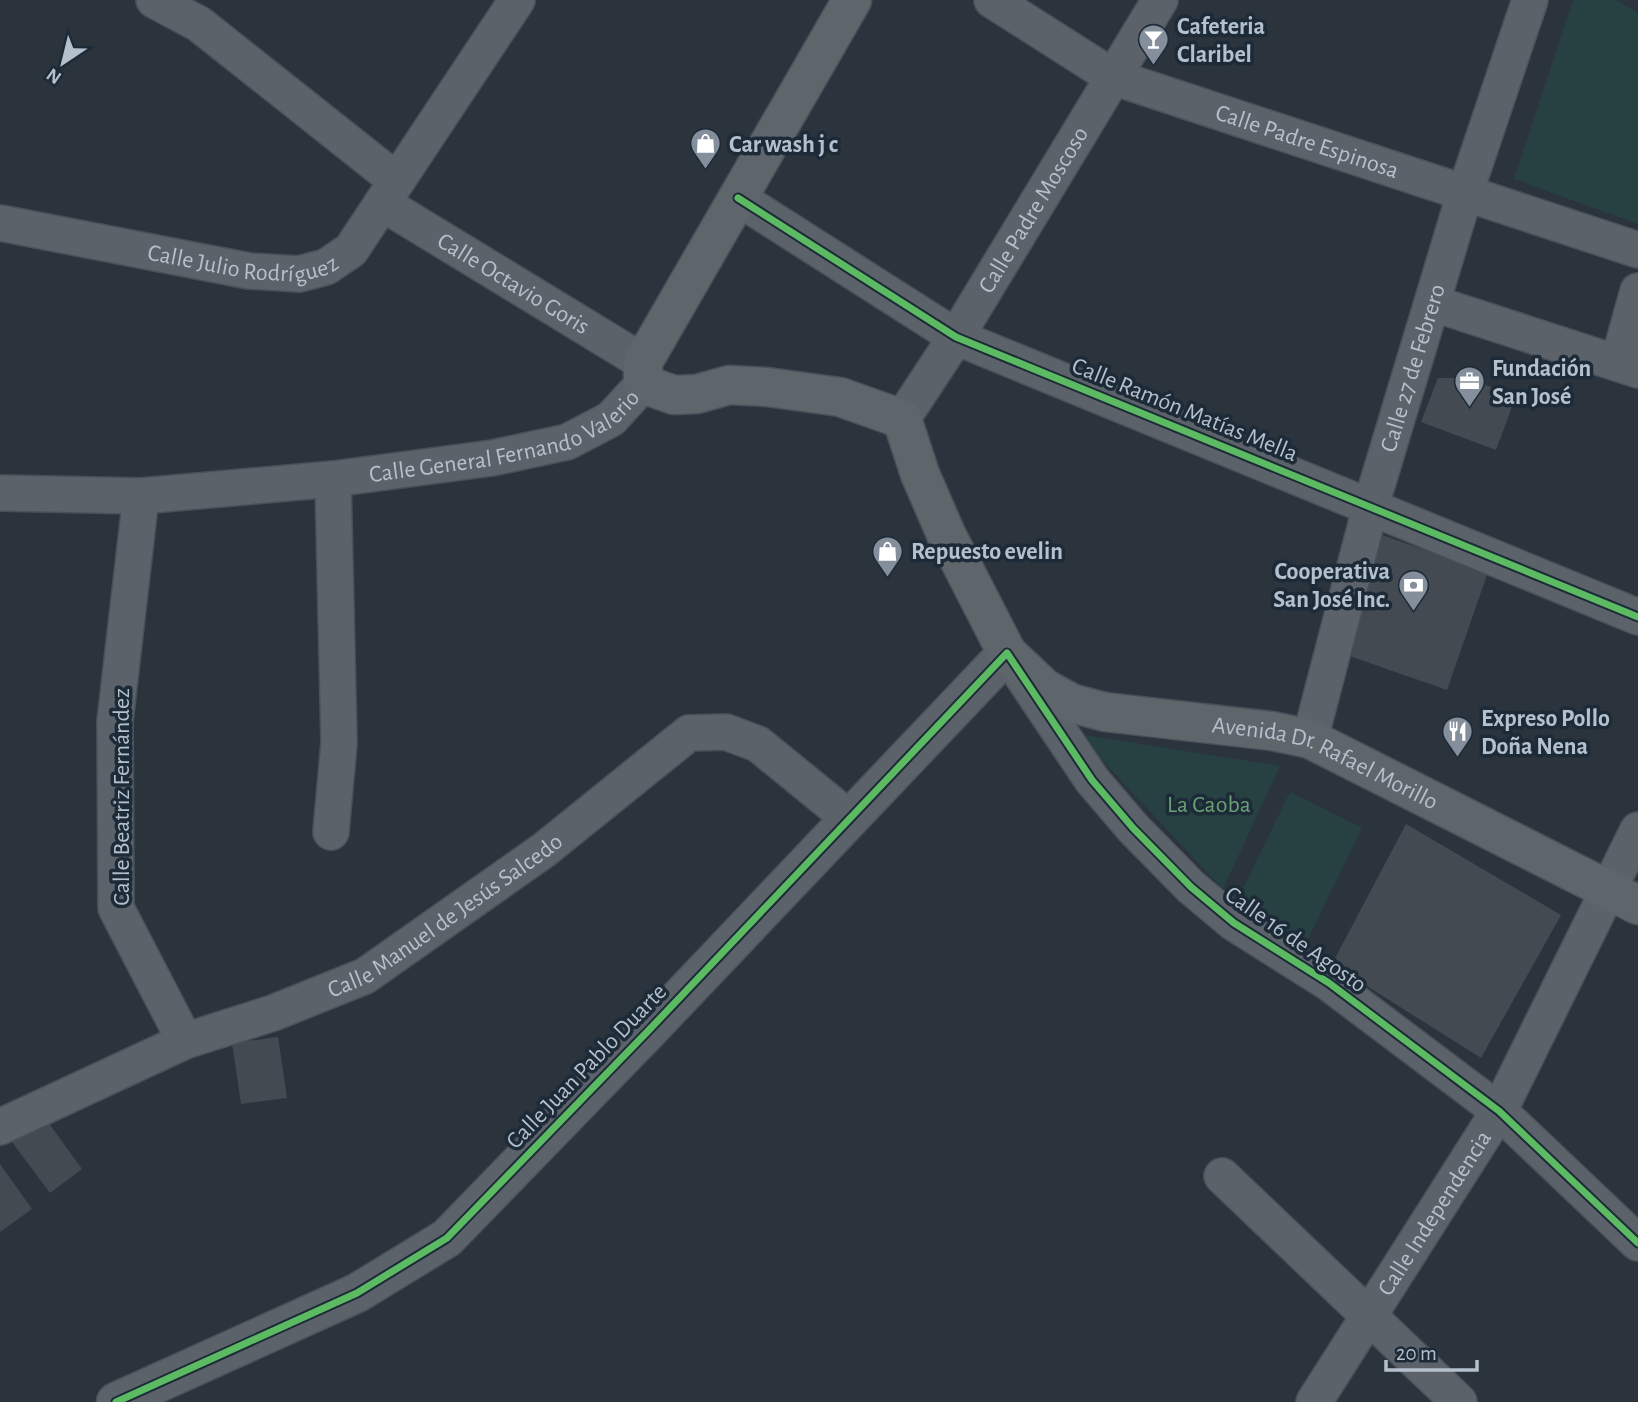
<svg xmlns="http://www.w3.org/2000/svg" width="1638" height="1402" font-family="'Alegreya Sans',sans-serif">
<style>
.green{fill:#274143}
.building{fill:#434a52}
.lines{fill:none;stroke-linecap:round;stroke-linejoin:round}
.minor-casing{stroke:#495057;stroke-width:38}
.tertiary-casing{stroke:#495057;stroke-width:41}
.primary-casing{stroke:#495059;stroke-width:41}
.minor{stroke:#5c6269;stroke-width:35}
.tertiary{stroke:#5c6269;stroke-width:38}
.primary{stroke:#5e656b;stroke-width:38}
.cycleway-casing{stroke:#1d2a38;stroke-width:11}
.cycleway{stroke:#5cba63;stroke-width:7}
.labels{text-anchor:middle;stroke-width:7;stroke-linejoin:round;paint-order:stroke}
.poi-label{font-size:24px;font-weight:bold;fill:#b5c0cd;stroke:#1d2a38;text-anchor:start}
.street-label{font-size:24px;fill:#b5c0cd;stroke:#1d2a38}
.park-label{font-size:24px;fill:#6aa073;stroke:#1d2a38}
</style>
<rect width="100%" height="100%" fill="#2b343d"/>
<g class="green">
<path d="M1573,0H1615L1638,13V224L1514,179Z"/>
<path d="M1077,734L1280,766L1223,889Z"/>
<path d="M1290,792L1362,828L1304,947L1232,911Z"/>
</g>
<g class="building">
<path d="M1438,378H1467L1516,396L1496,450L1421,422Z"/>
<path d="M1379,534L1488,572L1447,690L1338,652Z"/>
<path d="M1406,824L1561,915L1481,1058L1332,964Z"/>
<path d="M278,1037L287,1098L241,1104L232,1043Z"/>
<path d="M45,1118L82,1169L50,1193L12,1142Z"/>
<path d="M0,1164L32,1209L0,1232Z"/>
</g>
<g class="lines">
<defs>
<g id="minor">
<path d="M154,0L199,24L397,181"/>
<path id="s1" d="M992,0L1113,77L1638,250"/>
<path d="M738,198L956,337L1638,617"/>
<path id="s2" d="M382,203L643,362"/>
<path id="s3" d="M0,223L249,271L299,274L326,267L351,250L517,0"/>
<path d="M1432,303L1638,370"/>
<path d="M1618,363L1638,291"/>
<path id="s4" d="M902,419L956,337L1160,0"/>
<path id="s5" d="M0,493L141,496L333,479L492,458L567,442L611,419L643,384"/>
<path d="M141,496L115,721L116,908L185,1041"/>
<path d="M1019,671L1092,780L1133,828L1191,887L1234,923L1329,983L1499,1111L1638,1243"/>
<path id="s6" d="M1310,739L1371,505L1465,193L1530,0"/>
<path d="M331,832L339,743L333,479"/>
<path id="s7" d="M0,1127L185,1041L273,1013L365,976L544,850L689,733L726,732L758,744L850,819"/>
<path d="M1222,1176L1459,1402"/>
<path id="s8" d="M1314,1402L1499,1111L1638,830"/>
</g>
<path id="tertiary" d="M116,1402L357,1293L447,1238L649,1030L1007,653"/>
<g id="primary">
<path id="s9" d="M852,0L643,362V384L674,395L697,394L729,385L767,387L840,397L902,419L920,474L946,534L1007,653L1044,688L1071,703L1105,712L1272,731L1310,739L1638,905"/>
</g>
</defs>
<use href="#minor" class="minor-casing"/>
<use href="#tertiary" class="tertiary-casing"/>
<use href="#primary" class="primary-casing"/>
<use href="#minor" class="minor"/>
<use href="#tertiary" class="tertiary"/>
<use href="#primary" class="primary"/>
<defs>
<g id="cycleway">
<path d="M738,198L956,337L1638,617"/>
<path d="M116,1402L357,1293L447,1238L649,1030L1007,653L1092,780L1133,828L1191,887L1234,923L1329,983L1499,1111L1638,1243"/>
</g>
</defs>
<use href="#cycleway" class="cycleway-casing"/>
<use href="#cycleway" class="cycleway"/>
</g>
<defs>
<symbol id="bar-pin" viewBox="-11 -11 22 30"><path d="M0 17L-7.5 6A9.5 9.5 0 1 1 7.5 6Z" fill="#858f9b" stroke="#1d2a38"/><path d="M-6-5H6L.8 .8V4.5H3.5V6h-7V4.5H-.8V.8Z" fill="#fff"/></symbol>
<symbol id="shop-pin" viewBox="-11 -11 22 30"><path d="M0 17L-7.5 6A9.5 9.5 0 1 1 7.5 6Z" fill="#858f9b" stroke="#1d2a38"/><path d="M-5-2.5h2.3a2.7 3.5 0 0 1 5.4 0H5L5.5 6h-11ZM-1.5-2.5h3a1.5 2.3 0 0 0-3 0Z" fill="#fff"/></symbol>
<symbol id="office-pin" viewBox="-11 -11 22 30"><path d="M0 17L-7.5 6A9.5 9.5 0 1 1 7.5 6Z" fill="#858f9b" stroke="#1d2a38"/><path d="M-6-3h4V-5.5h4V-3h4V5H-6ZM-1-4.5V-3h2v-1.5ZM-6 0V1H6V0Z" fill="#fff"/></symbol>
<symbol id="bank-pin" viewBox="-11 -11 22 30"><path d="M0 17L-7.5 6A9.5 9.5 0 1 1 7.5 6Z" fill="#858f9b" stroke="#1d2a38"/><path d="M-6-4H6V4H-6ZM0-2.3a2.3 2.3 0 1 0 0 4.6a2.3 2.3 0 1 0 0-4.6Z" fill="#fff"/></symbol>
<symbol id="restaurant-pin" viewBox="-11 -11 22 30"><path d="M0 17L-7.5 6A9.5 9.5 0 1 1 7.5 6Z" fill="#858f9b" stroke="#1d2a38"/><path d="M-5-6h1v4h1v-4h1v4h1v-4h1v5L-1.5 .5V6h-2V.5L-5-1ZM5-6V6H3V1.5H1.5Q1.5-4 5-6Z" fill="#fff"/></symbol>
</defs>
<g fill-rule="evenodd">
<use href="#bar-pin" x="1136" y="22" width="35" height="47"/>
<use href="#shop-pin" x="688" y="126" width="35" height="47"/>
<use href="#office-pin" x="1452" y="364" width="35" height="47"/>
<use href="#shop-pin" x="870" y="534" width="35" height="47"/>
<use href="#bank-pin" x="1396" y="568" width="35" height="47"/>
<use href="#restaurant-pin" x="1440" y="714" width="35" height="47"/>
</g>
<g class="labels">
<g class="poi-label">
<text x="1177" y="34">Cafeteria<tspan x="1177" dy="28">Claribel</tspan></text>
<text x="729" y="152">Car wash j c</text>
<text x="1492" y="376">Fundación<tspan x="1492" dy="28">San José</tspan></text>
<text x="911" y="559">Repuesto evelin</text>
<text x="1390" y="579" text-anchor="end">Cooperativa<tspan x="1390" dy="28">San José Inc.</tspan></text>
<text x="1481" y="726">Expreso Pollo<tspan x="1481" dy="28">Doña Nena</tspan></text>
</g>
<g class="street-label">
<text dy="8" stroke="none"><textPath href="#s1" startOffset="348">Calle Padre Espinosa</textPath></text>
<text dy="8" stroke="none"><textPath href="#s4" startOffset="247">Calle Padre Moscoso</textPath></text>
<text dy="8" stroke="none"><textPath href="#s3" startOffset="247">Calle Julio Rodríguez</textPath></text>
<text dy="8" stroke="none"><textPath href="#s2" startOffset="154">Calle Octavio Goris</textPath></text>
<text dy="8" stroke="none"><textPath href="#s6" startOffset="385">Calle 27 de Febrero</textPath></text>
<text transform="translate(1185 409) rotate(22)" y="8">Calle Ramón Matías Mella</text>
<text dy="8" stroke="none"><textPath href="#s5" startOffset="513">Calle General Fernando Valerio</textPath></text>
<text dy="8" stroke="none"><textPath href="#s9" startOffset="1309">Avenida Dr. Rafael Morillo</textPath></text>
<text transform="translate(121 797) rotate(-90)" y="8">Calle Beatriz Fernández</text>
<text dy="8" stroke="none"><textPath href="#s7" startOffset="495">Calle Manuel de Jesús Salcedo</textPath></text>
<text transform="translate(1296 939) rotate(35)" y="8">Calle 16 de Agosto</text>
<text transform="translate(586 1066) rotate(-46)" y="8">Calle Juan Pablo Duarte</text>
<text dy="8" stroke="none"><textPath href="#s8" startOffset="224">Calle Independencia</textPath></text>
</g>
<g class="park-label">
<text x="1209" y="812">La Caoba</text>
</g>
</g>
<g transform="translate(63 63) rotate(215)" stroke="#1d2a38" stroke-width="5" paint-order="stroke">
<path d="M0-5L12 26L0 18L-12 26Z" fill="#b5c0cd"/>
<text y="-10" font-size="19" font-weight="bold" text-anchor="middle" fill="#b5c0cd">N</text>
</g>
<path d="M1386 1360v10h91v-10" fill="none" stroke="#b5c0cd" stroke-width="3.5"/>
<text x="1396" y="1360" font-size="21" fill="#b5c0cd" stroke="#1d2a38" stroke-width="5" paint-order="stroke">20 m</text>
</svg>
